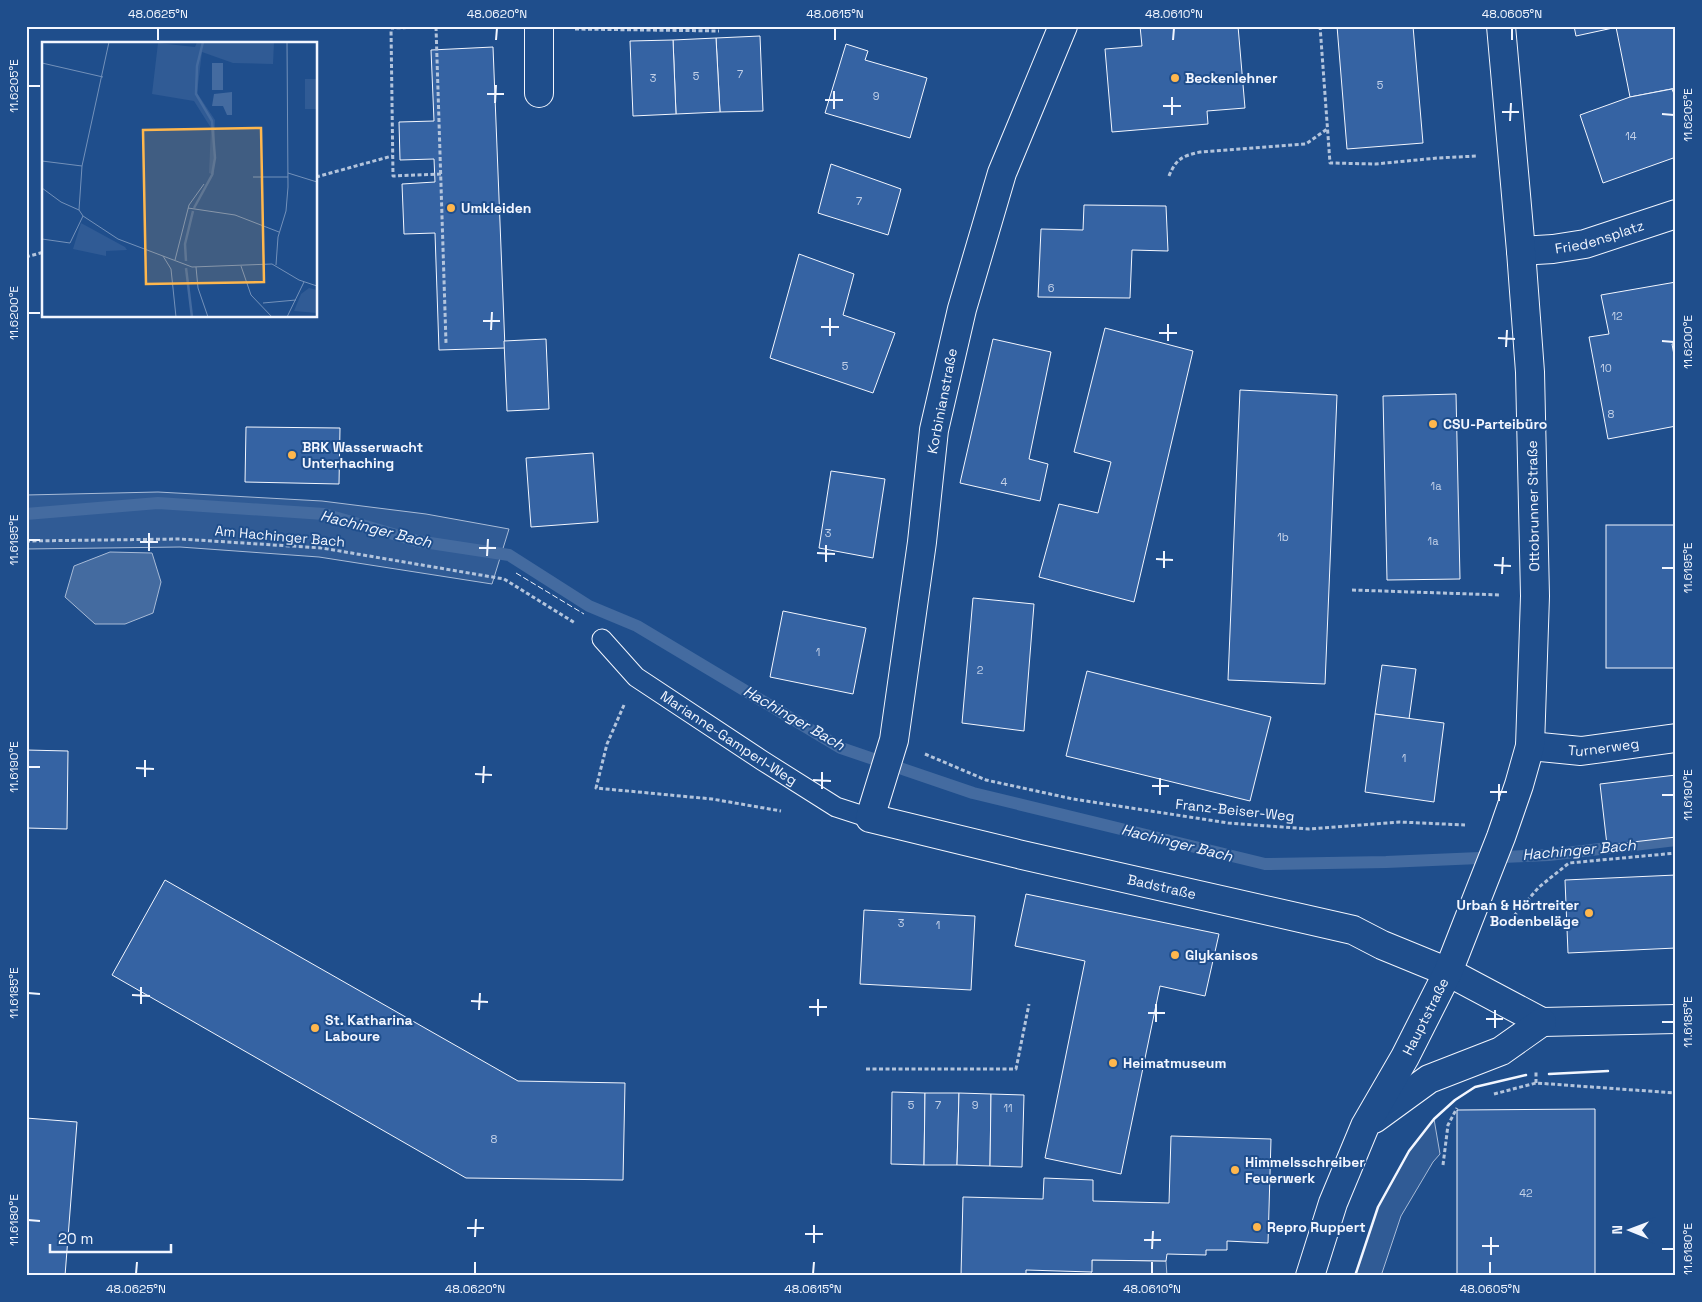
<svg xmlns="http://www.w3.org/2000/svg" width="1702" height="1302" font-family="'Space Grotesk',sans-serif">
<style>
.built{fill:#305b95;stroke:#a8bbd7}
.water{fill:#446ba0;stroke:#a8bbd7}
.lines{fill:none;stroke-linecap:round;stroke-linejoin:round}
.stream{stroke:#446ba0;stroke-width:12}
.building{fill:#3563a3;stroke:#f2f6ff}
.lane-casing{stroke:#f2f6ff;stroke-width:21}
.street-casing{stroke:#f2f6ff;stroke-width:30}
.secondary-casing{stroke:#f2f6ff;stroke-width:30}
.path{stroke:#b3c4dc;stroke-width:3;stroke-dasharray:4 2.5;stroke-linecap:butt}
.lane{stroke:#1f4e8c;stroke-width:19}
.street{stroke:#1f4e8c;stroke-width:28}
.secondary{stroke:#1f4e8c;stroke-width:28}
.fence{stroke:#f2f6ff;stroke-width:1;stroke-dasharray:6 2.5;stroke-linecap:butt}
.wall{stroke:#f2f6ff;stroke-width:2.5}
.ticks{fill:none;stroke:#f2f6ff;stroke-width:2}
.poi-dot{fill:#ffb74d;stroke:#1f4e8c;stroke-width:2}
.labels{text-anchor:middle;stroke-width:4;stroke-linejoin:round;paint-order:stroke}
.number-label{font-size:11px;fill:#c3d1e8}
.poi-label{font-size:14px;font-weight:bold;fill:#f2f6ff;stroke:#1f4e8c;text-anchor:start}
.street-label{font-size:14px;fill:#f2f6ff;stroke:#1f4e8c}
.water-label{font-size:15px;font-style:italic;fill:#f2f6ff;stroke:#1f4e8c}
.inset-river{fill:none;stroke:#446ba0;stroke-width:2.5}
.inset-road{fill:none;stroke:#7391ba;stroke-width:1}
.view{fill:#ffb74d;fill-opacity:0.15;stroke:#ffb74d;stroke-width:2.5}
.inset-edge{fill:none;stroke:#f2f6ff;stroke-width:2.5}
.neatline{fill:none;stroke:#f2f6ff;stroke-width:2}
.ticks-label{font-size:12px;text-anchor:middle;fill:#f2f6ff}
</style>
<rect width="100%" height="100%" fill="#1f4e8c"/>
<g class="built">
<path d="M158,492L322,501L426,514L509,529L492,584L319,557L180,547L26,549V495Z"/>
<path d="M1434,1119L1440,1154L1433,1162L1401,1216L1381,1276H1355L1378,1207L1409,1151Z"/>
<path d="M1092,1260L1166,1261L1167,1276H1091Z"/>
</g>
<path class="water" d="M110,552L152,553L161,582L153,613L125,624H95L65,597L74,566Z"/>
<g class="lines">
<path class="stream" d="M26,514L158,503L324,514L417,541L509,555L589,606L637,626L841,748L973,793L1265,864L1386,862L1549,855L1676,840"/>
</g>
<g class="building">
<path d="M1140,26H1238L1245,108L1207,111L1208,124L1112,132L1105,49L1142,46Z"/>
<path d="M1337,26H1413L1423,143L1347,149Z"/>
<path d="M1574,26H1622L1576,36Z"/>
<path d="M1622,26H1676V88L1630,97L1616,27Z"/>
<path d="M760,36L763,111L720,112L716,38Z"/>
<path d="M716,38L720,112L676,114L673,40Z"/>
<path d="M673,40L676,114L633,116L630,41Z"/>
<path d="M846,44L868,51L865,60L927,78L910,138L825,113Z"/>
<path d="M493,47L505,348L439,350L435,233L404,234L402,184L435,182L434,159L400,160L399,122L434,121L431,50Z"/>
<path d="M1672,89L1676,99V157L1603,183L1580,115L1630,97Z"/>
<path d="M831,164L901,189L888,235L818,213Z"/>
<path d="M1084,205L1166,206L1168,251L1132,250L1130,298L1038,297L1041,229L1083,230Z"/>
<path d="M799,254L854,274L843,315L895,333L873,393L770,358Z"/>
<path d="M1676,282V343L1672,344L1676,366V426L1608,439L1589,337L1609,334L1601,295Z"/>
<path d="M1105,328L1193,351L1134,602L1039,577L1059,504L1098,513L1111,462L1074,452Z"/>
<path d="M546,339L549,409L507,411L504,341Z"/>
<path d="M993,339L1051,352L1029,459L1048,464L1040,501L960,483Z"/>
<path d="M1240,390L1337,395L1325,684L1228,680Z"/>
<path d="M1456,394L1460,579L1387,580L1383,396Z"/>
<path d="M246,427L340,428L339,484L245,482Z"/>
<path d="M593,453L598,522L531,527L526,458Z"/>
<path d="M831,471L885,479L873,558L819,548Z"/>
<rect x="1606" y="525" width="70" height="143"/>
<path d="M973,598L1034,604L1024,731L962,723Z"/>
<path d="M783,611L866,628L853,694L770,677Z"/>
<path d="M1382,665L1416,669L1409,719L1375,714Z"/>
<path d="M1087,671L1271,717L1250,801L1066,756Z"/>
<path d="M1375,714L1444,723L1434,802L1365,792Z"/>
<path d="M26,750L68,751L67,829L26,828Z"/>
<path d="M1676,775V837L1607,845L1600,784Z"/>
<path d="M1676,875V948L1568,953L1565,880Z"/>
<path d="M165,880L518,1081L625,1083L623,1180L466,1178L112,975Z"/>
<path d="M1026,894L1219,934L1205,996L1160,986L1121,1174L1045,1158L1085,961L1015,946Z"/>
<path d="M864,910L975,916L971,990L860,984Z"/>
<path d="M892,1092L925,1093L924,1165L891,1164Z"/>
<path d="M925,1093H959L957,1165H924Z"/>
<path d="M959,1093L991,1094L990,1166L957,1165Z"/>
<path d="M991,1094L1024,1095L1022,1167L990,1166Z"/>
<path d="M1595,1109V1276H1457V1110Z"/>
<path d="M26,1118L77,1122L65,1276H26Z"/>
<path d="M1171,1136L1271,1139L1268,1243L1227,1241V1250H1206V1255L1167,1254L1166,1261L1092,1260V1272L1026,1270V1276H961L963,1197L1043,1199L1044,1178L1093,1180V1201L1169,1203Z"/>
</g>
<g class="lines">
<defs>
<g id="lane">
<path id="s1" d="M602,639L636,677L763,761L836,807L870,818"/>
</g>
<g id="street">
<path id="s2" d="M1063,26L1002,173L962,309L934,430L922,542L894,740L870,818L1018,854L1353,930L1382,945L1448,972"/>
<path d="M539,93V26"/>
<path id="s3" d="M1521,251L1553,249L1585,244L1676,214"/>
<path id="s4" d="M1530,746L1581,751L1676,738"/>
</g>
<g id="secondary">
<path d="M1448,972L1542,1022L1676,1019"/>
<path d="M1374,1119L1429,1079L1501,1051L1542,1022"/>
<path id="s5" d="M1310,1276L1333,1203L1365,1126L1405,1057L1448,972L1501,837L1519,785L1530,746L1535,596L1530,372L1521,251L1501,26"/>
</g>
</defs>
<use href="#lane" class="lane-casing"/>
<use href="#street" class="street-casing"/>
<use href="#secondary" class="secondary-casing"/>
<g class="path">
<path d="M1320,26L1330,163L1376,164L1437,158L1478,156"/>
<path d="M436,27L446,343"/>
<path d="M575,29L719,31"/>
<path d="M441,174L393,176L391,28L463,26"/>
<path d="M1169,176C1176,159 1182,156 1200,152L1306,144L1327,129"/>
<path d="M316,177L392,156"/>
<path d="M26,257L44,252"/>
<path d="M26,541L180,539L322,548L504,579L575,623"/>
<path d="M1352,590L1501,595"/>
<path d="M624,705L607,744L596,788L712,799L781,811"/>
<path d="M925,754L986,780L1073,799L1228,823L1309,829L1400,822L1465,825"/>
<path d="M1514,916L1539,887L1569,863L1676,853"/>
<path d="M866,1069H1016L1029,1004"/>
<path d="M1536,1083V1071"/>
<path d="M1494,1094L1536,1083L1676,1093"/>
<path d="M1443,1165L1448,1125L1457,1108"/>
</g>
<use href="#lane" class="lane"/>
<use href="#street" class="street"/>
<use href="#secondary" class="secondary"/>
<path class="fence" d="M516,573L584,614"/>
<g class="wall">
<path d="M1549,1074L1608,1071"/>
<path d="M1355,1276L1378,1207L1409,1151L1434,1119L1455,1100L1475,1087L1526,1075"/>
</g>
</g>
<path class="ticks" d="M158,40V28M496,40L497,28M835,40V28M1173,40L1174,28M1512,40V28M28,86H40M487,94H504M825,100H843M495,103L496,85M1163,106H1181M834,109V91M1502,112H1519M1662,114L1674,115M1172,115V97M1510,121L1511,103M28,313H40M483,321H500M821,327H839M491,330L492,312M1159,333H1177M830,336V318M1498,338L1515,339M1168,341V324M1662,341L1674,342M1506,347L1507,330M28,540H40M140,542H158M479,548H496M149,551V533M817,553L835,554M487,556L488,539M1156,559L1173,560M826,562V545M1494,565L1511,566M1164,568V551M1662,568H1674M1502,574L1503,557M28,767H40M136,768L154,769M475,774L492,775M145,777V760M813,780L831,781M483,783L484,766M1152,786H1169M822,789V772M1490,792H1507M1160,795V778M1662,795H1674M1499,801V784M28,993L40,994M132,995L150,996M471,1001L488,1002M141,1004V987M809,1007H827M479,1010L480,993M1148,1013H1165M818,1016V999M1486,1019H1503M1156,1022V1004M1662,1022H1674M1495,1028V1010M28,1220L40,1221M467,1228H484M805,1234H823M475,1237L476,1219M1144,1240H1161M814,1243V1225M1482,1246H1499M1152,1249L1153,1231M1662,1249H1674M1491,1255V1237M136,1274L137,1262M475,1274V1262M813,1274L814,1262M1152,1274V1262M1490,1274V1262"/>
<g class="poi-dot">
<circle cx="1175" cy="78" r="5"/>
<circle cx="451" cy="208" r="5"/>
<circle cx="1433" cy="424" r="5"/>
<circle cx="292" cy="455" r="5"/>
<circle cx="1589" cy="913" r="5"/>
<circle cx="1175" cy="955" r="5"/>
<circle cx="315" cy="1028" r="5"/>
<circle cx="1113" cy="1063" r="5"/>
<circle cx="1235" cy="1170" r="5"/>
<circle cx="1257" cy="1227" r="5"/>
</g>
<g class="labels">
<g class="number-label">
<text x="740" y="78">7</text>
<text x="696" y="80">5</text>
<text x="653" y="82">3</text>
<text x="1380" y="89">5</text>
<text x="876" y="100">9</text>
<text x="1631" y="140">14</text>
<text x="859" y="205">7</text>
<text x="1051" y="292">6</text>
<text x="1617" y="320">12</text>
<text x="845" y="370">5</text>
<text x="1606" y="372">10</text>
<text x="1611" y="418">8</text>
<text x="1004" y="486">4</text>
<text x="1436" y="490">1a</text>
<text x="828" y="537">3</text>
<text x="1283" y="541">1b</text>
<text x="1433" y="545">1a</text>
<text x="818" y="656">1</text>
<text x="980" y="674">2</text>
<text x="1404" y="762">1</text>
<text x="901" y="927">3</text>
<text x="938" y="929">1</text>
<text x="911" y="1109">5</text>
<text x="938" y="1109">7</text>
<text x="975" y="1109">9</text>
<text x="1008" y="1112">11</text>
<text x="494" y="1143">8</text>
<text x="1526" y="1197">42</text>
</g>
<g class="poi-label">
<text x="1185" y="83">Beckenlehner</text>
<text x="461" y="213">Umkleiden</text>
<text x="1443" y="429">CSU-Parteibüro</text>
<text x="302" y="452">BRK Wasserwacht<tspan x="302" dy="16">Unterhaching</tspan></text>
<text x="1579" y="910" text-anchor="end">Urban &amp; Hörtreiter<tspan x="1579" dy="16">Bodenbeläge</tspan></text>
<text x="1185" y="960">Glykanisos</text>
<text x="325" y="1025">St. Katharina<tspan x="325" dy="16">Laboure</tspan></text>
<text x="1123" y="1068">Heimatmuseum</text>
<text x="1245" y="1167">Himmelsschreiber<tspan x="1245" dy="16">Feuerwerk</tspan></text>
<text x="1267" y="1232">Repro Ruppert</text>
</g>
<g class="street-label">
<text dy="5" stroke="none"><textPath href="#s3" startOffset="80">Friedensplatz</textPath></text>
<text transform="translate(942 401) rotate(-79)" y="5">Korbinianstraße</text>
<text transform="translate(1533 506) rotate(-91)" y="5">Ottobrunner Straße</text>
<text transform="translate(280 536) rotate(5)" y="5">Am Hachinger Bach</text>
<text dy="5" stroke="none"><textPath href="#s1" startOffset="162">Marianne-Gamperl-Weg</textPath></text>
<text dy="5" stroke="none"><textPath href="#s4" startOffset="74">Turnerweg</textPath></text>
<text transform="translate(1235 810) rotate(6)" y="5">Franz-Beiser-Weg</text>
<text dy="5" stroke="none"><textPath href="#s2" startOffset="1119">Badstraße</textPath></text>
<text dy="5" stroke="none"><textPath href="#s5" startOffset="285">Hauptstraße</textPath></text>
</g>
<g class="water-label">
<text transform="translate(376 529) rotate(14)" y="5">Hachinger Bach</text>
<text transform="translate(794 718) rotate(30)" y="5">Hachinger Bach</text>
<text transform="translate(1177 843) rotate(14)" y="5">Hachinger Bach</text>
<text transform="translate(1579 850) rotate(-5)" y="5">Hachinger Bach</text>
</g>
</g>
<g transform="translate(42 42)">
<rect width="275" height="275" fill="#1f4e8c"/>
<path d="M155,0H232L231,22L191,21L160,10L155,51L173,78L172,133L167,131L169,86L152,59L110,52L116,1L153,5ZM263,37H275V67H263ZM39,181L83,205L85,208L64,209V214L31,207ZM267,246L275,248V271L252,269L259,252Z" fill="#305b95"/>
<path d="M170,21H181V48H170ZM190,50V73H185L181,64H170L172,52Z" fill="#446ba0"/>
<path class="inset-river" d="M152,166L170,133L173,116L170,79L154,52L155,24L161,0M144,219L143,202L151,169M144,226L150,275"/>
<path class="inset-road" d="M67,0L40,124L37,168L41,174L76,197L150,225L230,222L257,238L275,244M0,21L61,35M0,119L40,124M246,131L275,140M211,135H246M0,146L19,160L37,168M146,166L193,173L237,190M0,197L28,201L41,174M121,214L129,227L134,275M133,218L147,163L162,142M234,223L236,195L244,169L246,145L245,0M199,224L209,253L230,275M154,225L156,246L166,275M221,261L254,258M245,275L262,240"/>
<path class="view" d="M219,86L222,240L104,242L101,88Z"/>
<rect width="275" height="275" class="inset-edge"/>
</g>
<rect width="1702" height="1302" fill="none" stroke="#1f4e8c" stroke-width="55"/>
<g transform="translate(1630 1230) rotate(271)" stroke="#1f4e8c" stroke-width="4" paint-order="stroke">
<path d="M0-4L9 19L0 12L-9 19Z" fill="#f2f6ff"/>
<text y="-8" font-size="14" font-weight="bold" text-anchor="middle" fill="#f2f6ff">N</text>
</g>
<path d="M50 1244v8h121v-8" fill="none" stroke="#f2f6ff" stroke-width="2.5"/>
<text x="58" y="1244" font-size="15" fill="#f2f6ff" stroke="#1f4e8c" stroke-width="4" paint-order="stroke">20 m</text>
<rect x="28" y="28" width="1646" height="1246" class="neatline"/>
<g class="ticks-label">
<text x="158" y="18">48.0625°N</text>
<text x="497" y="18">48.0620°N</text>
<text x="835" y="18">48.0615°N</text>
<text x="1174" y="18">48.0610°N</text>
<text x="1512" y="18">48.0605°N</text>
<text transform="translate(14 86) rotate(-90)" y="4">11.6205°E</text>
<text transform="translate(1688 115) rotate(-90)" y="4">11.6205°E</text>
<text transform="translate(14 313) rotate(-90)" y="4">11.6200°E</text>
<text transform="translate(1688 342) rotate(-90)" y="4">11.6200°E</text>
<text transform="translate(14 540) rotate(-90)" y="4">11.6195°E</text>
<text transform="translate(1688 568) rotate(-90)" y="4">11.6195°E</text>
<text transform="translate(14 767) rotate(-90)" y="4">11.6190°E</text>
<text transform="translate(1688 795) rotate(-90)" y="4">11.6190°E</text>
<text transform="translate(14 993) rotate(-90)" y="4">11.6185°E</text>
<text transform="translate(1688 1022) rotate(-90)" y="4">11.6185°E</text>
<text transform="translate(14 1220) rotate(-90)" y="4">11.6180°E</text>
<text transform="translate(1688 1249) rotate(-90)" y="4">11.6180°E</text>
<text x="136" y="1293">48.0625°N</text>
<text x="475" y="1293">48.0620°N</text>
<text x="813" y="1293">48.0615°N</text>
<text x="1152" y="1293">48.0610°N</text>
<text x="1490" y="1293">48.0605°N</text>
</g>
</svg>
